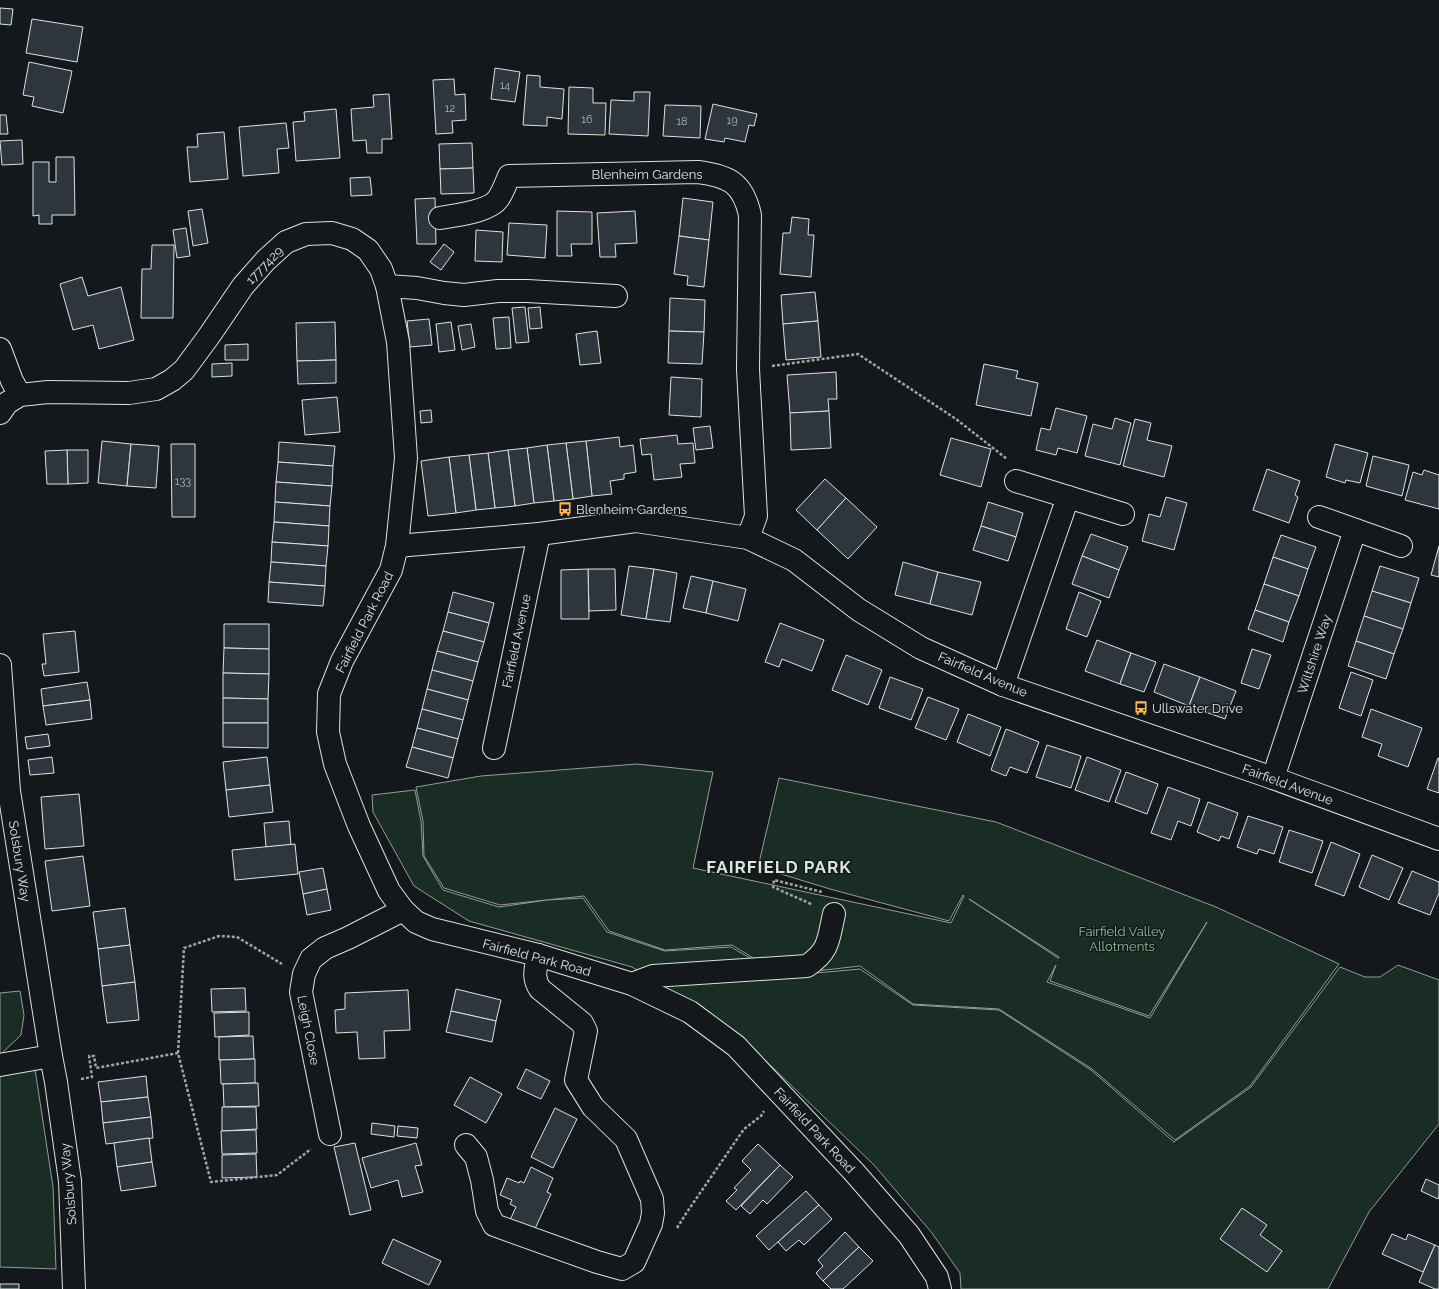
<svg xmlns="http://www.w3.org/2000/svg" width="1439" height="1289" font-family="Raleway,sans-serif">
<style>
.green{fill:#1a2d24;stroke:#939e99;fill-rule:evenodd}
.building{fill:#2c363c;stroke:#d8e6dc}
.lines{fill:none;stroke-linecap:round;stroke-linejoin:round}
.minor-casing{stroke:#d8e6dc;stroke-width:24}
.path{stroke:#9da8a2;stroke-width:2.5;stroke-dasharray:3 2;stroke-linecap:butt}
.minor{stroke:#14181c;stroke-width:22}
.labels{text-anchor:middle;stroke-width:3;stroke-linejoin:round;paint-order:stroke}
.number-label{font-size:11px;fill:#adbab4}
.street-label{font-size:13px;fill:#d8e6dc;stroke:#14181c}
.poi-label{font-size:13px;fill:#d8e6dc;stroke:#14181c;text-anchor:start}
.park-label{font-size:13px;fill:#8ac095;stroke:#14181c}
.district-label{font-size:17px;font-weight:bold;letter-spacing:1px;fill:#d8e6dc;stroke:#14181c}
</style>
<rect width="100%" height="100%" fill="#14181c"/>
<g class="green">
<path d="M637,764L713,772L693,868L951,923L964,896L963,895L949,921L830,889L758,867L779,778L996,822L1216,907L1339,964L1250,1086L1175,1140L1092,1069L999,1009L913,1004L860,966L781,975L732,945L665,950L609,931L584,896L500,905L444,888L424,856L423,821L416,787L481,776ZM969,899L1059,957V958H1058ZM1207,922L1150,1018L1047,982L1056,965L1050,981L1149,1016Z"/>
<path d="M415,790L421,821L423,856L443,890L499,907L547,900L583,898L607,932L665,951L731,947L781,976L860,969L913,1005L999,1010L1091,1070L1174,1142L1251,1087L1340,967L1365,977H1380L1398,965L1439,980V1124L1369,1212L1328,1289H961L960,1273L932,1233L874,1165L743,1039L702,1011L632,967L469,921L414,886L373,812L372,795Z"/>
<path d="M20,991L24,1015L21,1035L0,1055V993Z"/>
<path d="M35,1069L53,1187L56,1269L0,1267V1075Z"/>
</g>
<g class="building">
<path d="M0,8L13,9L11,25L0,24Z"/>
<path d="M32,19L83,27L77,62L26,53Z"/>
<path d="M29,62L72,71L63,113L32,106L34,97L23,95Z"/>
<path d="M495,68L520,72L515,102L491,99Z"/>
<path d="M527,75L540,76V87L564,89L562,119L547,117V126L523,125Z"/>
<path d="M454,79L455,95L465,94L466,120L452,121L453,133L436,134L433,80Z"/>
<path d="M569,87L593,88V103H606L605,135L568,134Z"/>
<path d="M634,92H650L648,136L609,134L611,100L634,101Z"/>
<path d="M389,94L392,139H382V153H367L366,140L353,141L351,109L374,107L373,95Z"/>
<path d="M713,104L757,114L754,126L749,125L745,142L725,138L724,142L705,139Z"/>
<path d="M665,105L701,106L700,138L663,136Z"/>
<path d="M336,109L340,158L296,161L293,122L305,121L304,112Z"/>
<path d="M0,115H6L8,134H0Z"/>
<path d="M286,123L289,148L277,149L279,173L243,176L239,127Z"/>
<path d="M224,132L228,179L190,182L187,147H198L197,134Z"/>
<path d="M22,140L23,164L2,165L0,141Z"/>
<path d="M472,143L473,168L440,169L439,144Z"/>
<path d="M56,157H74L75,215H52V224H39V215L33,216V162H49V182H56Z"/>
<path d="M473,168L474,193L441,194L440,169Z"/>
<path d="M370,177L372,195L351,196L350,178Z"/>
<path d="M435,198L436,244H417L415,199Z"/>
<path d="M683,198L713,202L709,240L679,236Z"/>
<path d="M202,209L208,243L193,246L188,211Z"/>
<path d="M557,211L592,212V244H571L572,256H557Z"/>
<path d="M635,211L637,243L615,244L616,257H600L597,213Z"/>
<path d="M792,217L809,219L808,235H814L811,277L780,274L783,233H790Z"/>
<path d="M509,223L547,225L545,258L507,255Z"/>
<path d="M186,228L190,256L177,258L173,230Z"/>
<path d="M476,230L503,232L502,262L475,261Z"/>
<path d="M679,236L709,240L704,287L687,285L688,276L674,274Z"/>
<path d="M444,244L454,252L441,270L430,262Z"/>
<path d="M152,245H174L173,318H141L142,269H151Z"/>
<path d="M82,277L88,296L121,287L134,340L99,349L93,325L73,330L60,284Z"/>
<path d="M815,292L818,321L783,324L781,295Z"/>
<path d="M670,298L705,300L704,332L669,331Z"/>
<path d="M525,307L529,342L516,343L512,308Z"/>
<path d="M540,307L542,328L530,329L528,308Z"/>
<path d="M509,317L511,348L496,349L493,318Z"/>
<path d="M429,319L432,345L410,347L407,321Z"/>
<path d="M818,321L821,357L786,360L783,324Z"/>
<path d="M335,322L336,360L297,361L296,323Z"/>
<path d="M451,322L455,350L439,352L436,324Z"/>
<path d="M471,324L475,347L462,350L458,326Z"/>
<path d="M597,331L601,363L580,365L576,334Z"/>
<path d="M669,331L704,332L702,364L668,363Z"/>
<path d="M248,344V360H225V345Z"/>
<path d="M336,360V383L298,384L297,361Z"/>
<path d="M232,363V376L212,377V364Z"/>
<path d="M984,364L1018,371L1016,378L1038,383L1031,416L976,405Z"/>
<path d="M836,372L837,399H828L829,411L790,413L787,375Z"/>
<path d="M671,377L702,379L701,417L669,415Z"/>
<path d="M337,397L340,432L305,435L302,400Z"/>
<path d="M1056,408L1087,416L1077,453L1058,448L1056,455L1036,450L1041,428L1050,430Z"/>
<path d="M431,410L432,422L421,423L420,411Z"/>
<path d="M829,411L831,448L791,450L790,413Z"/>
<path d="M1115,418L1131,423L1120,465L1085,456L1093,424L1112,429Z"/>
<path d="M1135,419L1151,423L1147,440L1172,446L1164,477L1123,466Z"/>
<path d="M710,426L713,448L696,450L693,428Z"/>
<path d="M677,435L678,444L693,443L695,463L680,464L682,477L654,480L651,454L642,455L640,439Z"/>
<path d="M619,437L620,447L633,445L636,472L624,474V479L610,481L612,494L592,496L586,441Z"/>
<path d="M951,438L991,449L981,487L940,475Z"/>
<path d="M102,441L131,444L127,486L98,483Z"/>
<path d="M586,441L592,496L573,499L566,443Z"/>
<path d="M279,442L335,446L333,466L278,462Z"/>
<path d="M566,443L573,499L554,501L547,445Z"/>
<path d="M131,444L159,446L156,488L127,486Z"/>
<path d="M171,444H195V517H172Z"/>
<path d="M1335,444L1368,453L1360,483L1346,480L1345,483L1326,477Z"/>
<path d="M547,445L554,501L534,503L527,448Z"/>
<path d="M527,448L534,503L515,506L508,450Z"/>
<path d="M67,450H88V483L68,484Z"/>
<path d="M67,450L68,484H47L45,451Z"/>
<path d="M508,450L515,506L495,508L488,453Z"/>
<path d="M488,453L495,508L476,510L469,455Z"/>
<path d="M469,455L476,510L456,513L449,457Z"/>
<path d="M1373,456L1409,465L1402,496L1366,486Z"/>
<path d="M449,457L456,513L428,516L421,461Z"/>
<path d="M278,462L333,466L332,486L276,482Z"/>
<path d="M1267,469L1300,481L1295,495L1298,497L1289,523L1253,510Z"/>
<path d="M1424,470L1439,475V509L1405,500L1413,472L1422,475Z"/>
<path d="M825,479L846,498L817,530L796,510Z"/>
<path d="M276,482L332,486L330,506L275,502Z"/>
<path d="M1166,497L1187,503L1174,550L1142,541L1149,514L1160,517Z"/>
<path d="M846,498L877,527L848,559L817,530Z"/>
<path d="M275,502L330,506L329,526L274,522Z"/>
<path d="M988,502L1023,513L1016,537L981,526Z"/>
<path d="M274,522L329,526L328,546L272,542Z"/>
<path d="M981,526L1016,537L1008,561L973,550Z"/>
<path d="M1091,534L1128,547L1119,570L1082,556Z"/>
<path d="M1281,535L1316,547L1308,569L1273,557Z"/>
<path d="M272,542L328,546L326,566L271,562Z"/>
<path d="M1439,546V577L1431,575Z"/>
<path d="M1082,556L1119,570L1109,598L1072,584Z"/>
<path d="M1273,557L1308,569L1299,596L1264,584Z"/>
<path d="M271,562L326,566L325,586L269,582Z"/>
<path d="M903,562L938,572L930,604L895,595Z"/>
<path d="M629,566L654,569L646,619L621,615Z"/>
<path d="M1380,566L1419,578L1411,603L1372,591Z"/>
<path d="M588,569H615L616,610L589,611Z"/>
<path d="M588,569L589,619H561V570Z"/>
<path d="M654,569L677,573L670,622L646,619Z"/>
<path d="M938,572L981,582L972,615L930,604Z"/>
<path d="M691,576L713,581L706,613L683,608Z"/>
<path d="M713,581L746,589L738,621L706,613Z"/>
<path d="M269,582L325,586L323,606L268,602Z"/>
<path d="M1264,584L1299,596L1289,622L1255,610Z"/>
<path d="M1372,591L1411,603L1403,629L1364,616Z"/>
<path d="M453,592L494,603L489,623L448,612Z"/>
<path d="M1079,592L1101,601L1087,637L1066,629Z"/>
<path d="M1255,610L1289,622L1283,642L1248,629Z"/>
<path d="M448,612L489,623L484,642L443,631Z"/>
<path d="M1364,616L1403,629L1394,654L1356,641Z"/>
<path d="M780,623L824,640L812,671L782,659L779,667L765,662Z"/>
<path d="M224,624H269V649L224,648Z"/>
<path d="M75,631L79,672L44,676L42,664H46L43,634Z"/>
<path d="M443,631L484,642L478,662L437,651Z"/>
<path d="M1097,640L1131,653L1120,684L1085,671Z"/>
<path d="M1356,641L1394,654L1386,679L1348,666Z"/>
<path d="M224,648L269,649V674L223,673Z"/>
<path d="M1252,649L1271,655L1259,689L1241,683Z"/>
<path d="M437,651L478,662L473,681L432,670Z"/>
<path d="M1131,653L1156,662L1144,692L1120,684Z"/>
<path d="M846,655L882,670L868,705L832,690Z"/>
<path d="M1164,664L1200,677L1189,706L1154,692Z"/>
<path d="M432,670L473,681L468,700L427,689Z"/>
<path d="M1351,672L1373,680L1361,716L1339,708Z"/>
<path d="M223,673L269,674L268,699L223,698Z"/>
<path d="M890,677L923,689L911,720L879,708Z"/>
<path d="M1200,677L1236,691L1225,719L1189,706Z"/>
<path d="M87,682L90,700L43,706L41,689Z"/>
<path d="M427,689L468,700L463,720L422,709Z"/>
<path d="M928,697L959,709L946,740L915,728Z"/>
<path d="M223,698L268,699V723H223Z"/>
<path d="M90,700L92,719L46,725L43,706Z"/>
<path d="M422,709L463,720L458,739L417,728Z"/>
<path d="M1371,709L1422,728L1408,767L1378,756L1382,744L1362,737Z"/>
<path d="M968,714L1001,727L990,756L957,742Z"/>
<path d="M223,723H268V748L223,747Z"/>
<path d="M417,728L458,739L453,758L412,747Z"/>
<path d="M1006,729L1039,742L1027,773L1010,767L1006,776L991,770Z"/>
<path d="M48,734L50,746L27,749L25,737Z"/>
<path d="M1047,745L1081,756L1071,788L1036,777Z"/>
<path d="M412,747L453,758L448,778L406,767Z"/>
<path d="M52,757L54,773L30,775L28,760Z"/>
<path d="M267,757L270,785L226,790L223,762Z"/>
<path d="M1087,757L1121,770L1109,802L1075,790Z"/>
<path d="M1438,758H1439V793L1427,789Z"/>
<path d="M1126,772L1158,784L1147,814L1115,802Z"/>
<path d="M270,785L273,812L229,817L226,790Z"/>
<path d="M1168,787L1200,799L1191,826L1178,821L1171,840L1151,833Z"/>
<path d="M79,794L84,846L45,849L41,797Z"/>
<path d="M1208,802L1238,813L1229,839L1221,836L1219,841L1197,832Z"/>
<path d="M1248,816L1283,827L1274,854L1259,849L1257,854L1237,847Z"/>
<path d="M289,821L291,845L266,847L264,823Z"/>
<path d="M1289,830L1323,841L1312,873L1279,862Z"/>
<path d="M1331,842L1360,854L1344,896L1315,885Z"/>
<path d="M295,844L298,874L235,880L232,850Z"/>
<path d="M1372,855L1403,868L1389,900L1359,887Z"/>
<path d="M83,856L90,906L52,911L45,861Z"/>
<path d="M323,868L327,889L303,894L299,872Z"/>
<path d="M1412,871L1439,882V893L1430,915L1398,903Z"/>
<path d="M327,889L331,910L307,915L303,894Z"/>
<path d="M125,908L130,945L98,949L93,912Z"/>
<path d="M130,945L135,982L102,986L98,949Z"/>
<path d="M135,982L139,1020L107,1023L102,986Z"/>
<path d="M245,988L246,1011L212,1012L211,989Z"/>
<path d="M456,989L501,1000L496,1021L451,1011Z"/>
<path d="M408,990L410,1030L384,1031L385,1058L359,1059L357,1032L336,1033L335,1010L345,1009V993Z"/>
<path d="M451,1011L496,1021L492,1042L446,1032Z"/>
<path d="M249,1012V1035L215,1037L214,1013Z"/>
<path d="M253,1036L254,1059L219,1060V1037Z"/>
<path d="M255,1059V1083L221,1084L220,1060Z"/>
<path d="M526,1069L550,1081L541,1099L517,1088Z"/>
<path d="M146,1076L148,1097L101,1102L98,1082Z"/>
<path d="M470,1077L502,1094L486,1123L454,1105Z"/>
<path d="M258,1083L259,1106L224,1107L223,1084Z"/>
<path d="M148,1097L151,1117L103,1123L101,1102Z"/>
<path d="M222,1107H256L257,1129L222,1131Z"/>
<path d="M555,1108L577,1119L553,1168L531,1157Z"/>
<path d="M151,1117L153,1138L106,1144L103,1123Z"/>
<path d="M372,1123L395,1126L394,1137L371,1134Z"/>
<path d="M398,1126L418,1128L417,1138L397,1136Z"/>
<path d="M256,1130L257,1153L222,1154L221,1131Z"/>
<path d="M149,1138L152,1162L117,1167L114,1143Z"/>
<path d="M355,1143L371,1210L350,1215L334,1147Z"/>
<path d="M416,1143L422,1165L415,1166L423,1192L402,1197L398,1180L371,1188L362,1158Z"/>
<path d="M758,1144L780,1165L736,1210L726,1201L737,1190L734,1188L751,1170L742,1161Z"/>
<path d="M256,1154L257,1177L222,1178V1155Z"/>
<path d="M152,1162L156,1186L121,1191L117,1167Z"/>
<path d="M780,1165L793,1177L767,1204L763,1200L750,1214L741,1206Z"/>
<path d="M531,1167L553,1178L547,1192L551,1194L534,1231L510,1220L516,1207L510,1204L512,1200L500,1195L507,1178L519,1183L520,1181L524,1183Z"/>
<path d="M1426,1179L1439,1185V1195L1438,1199L1421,1191Z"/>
<path d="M806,1191L819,1205L769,1250L756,1236Z"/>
<path d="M819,1205L832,1219L804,1245L799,1240L786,1251L778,1242Z"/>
<path d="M1242,1208L1267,1225L1260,1235L1282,1251L1267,1272L1220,1239Z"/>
<path d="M845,1232L859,1247L823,1281L816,1273L823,1266L818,1260Z"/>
<path d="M1392,1234L1406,1240L1408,1234L1435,1245L1423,1272L1382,1254Z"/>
<path d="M393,1239L441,1261L429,1285L382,1263Z"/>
<path d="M1435,1245L1439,1247V1289H1435L1419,1282Z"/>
<path d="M859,1247L873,1261L843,1289H831L823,1281Z"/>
<rect x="0" y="1284" width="19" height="5"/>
</g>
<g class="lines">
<defs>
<g id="minor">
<path d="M440,218C455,215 489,212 498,199C503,192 506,183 509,176L698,172C729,176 743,183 750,215L748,369L756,516L748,538"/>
<path d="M387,286L417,288L444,293L464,295L498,291H527L616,296"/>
<path d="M0,349L12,381L20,395"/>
<path d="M0,413L7,403L20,395L48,392L129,393L156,389L172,380L184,370L209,336L243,286L266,260L286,242L306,234L332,233L352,239L368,250L381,269L387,286L398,342L406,458L397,546L391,570L342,661L329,694L328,732L335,764L359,826L389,891L403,910L416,922L432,929L538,955L632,984L690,1012L736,1046L854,1172L909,1235L937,1277L940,1289"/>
<path d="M1016,481L1123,514"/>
<path d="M1319,517L1401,546"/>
<path d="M397,546L539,534L636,521L748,538L794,560L859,610L921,648L1003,685L1273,778L1439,839"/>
<path d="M0,665L9,791L51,1056L56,1082L70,1181L74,1289"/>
<path d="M1003,685L1068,497"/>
<path d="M494,748L539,534"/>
<path d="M1273,778L1355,530"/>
<path d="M632,984L653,976L807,966C830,950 828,940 834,914"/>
<path d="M0,1065L51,1056"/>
<path d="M330,1134L301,992L304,974L311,959L325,948L348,938L403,910"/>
<path d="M466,1145L476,1157L482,1180L487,1211L494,1225L597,1262L622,1269L634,1262L651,1224L653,1213L652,1199L626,1139L593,1107L576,1080L586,1031L582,1023L540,989C532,977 536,969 538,955"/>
</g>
</defs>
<use href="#minor" class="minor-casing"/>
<g class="path">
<path d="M772,366L858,354L956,419L1007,459"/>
<path d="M811,904L773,887L774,880L822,892"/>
<path d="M178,1053L184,948L219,936L237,937L282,964"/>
<path d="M81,1079L92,1077L89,1056H94L96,1068L178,1053L211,1182L277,1175L311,1149"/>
<path d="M677,1228L687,1212L744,1129L761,1116L764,1111"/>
</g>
<use href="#minor" class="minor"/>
</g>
<defs>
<symbol id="bus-bare" viewBox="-9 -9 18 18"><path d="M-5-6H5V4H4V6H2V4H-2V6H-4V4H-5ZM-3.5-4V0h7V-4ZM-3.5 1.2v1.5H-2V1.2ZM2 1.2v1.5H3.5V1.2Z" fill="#ffb74d" stroke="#14181c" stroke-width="2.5" paint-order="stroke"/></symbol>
</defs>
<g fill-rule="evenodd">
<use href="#bus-bare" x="555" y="499" width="20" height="20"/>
<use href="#bus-bare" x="1131" y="698" width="20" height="20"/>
</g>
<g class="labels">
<g class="number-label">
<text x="505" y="89">14</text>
<text x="450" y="112">12</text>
<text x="587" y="123">16</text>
<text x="732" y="124">19</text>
<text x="682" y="125">18</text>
<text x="183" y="485">133</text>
</g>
<g class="street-label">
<text x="647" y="179">Blenheim Gardens</text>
<text transform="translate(264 265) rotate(-46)" y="5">1777429</text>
<text transform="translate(364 622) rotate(-63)" y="5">Fairfield Park Road</text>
<text transform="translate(516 641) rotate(-78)" y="5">Fairfield Avenue</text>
<text transform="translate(1314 654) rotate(-72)" y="5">Wiltshire Way</text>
<text transform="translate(983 674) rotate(23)" y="5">Fairfield Avenue</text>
<text transform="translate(1288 784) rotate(20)" y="5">Fairfield Avenue</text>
<text transform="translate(20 861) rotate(81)" y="5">Solsbury Way</text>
<text transform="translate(537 957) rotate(15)" y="5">Fairfield Park Road</text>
<text transform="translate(309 1030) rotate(79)" y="5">Leigh Close</text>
<text transform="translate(815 1130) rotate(47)" y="5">Fairfield Park Road</text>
<text transform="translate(68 1184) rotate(-95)" y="5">Solsbury Way</text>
</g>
<g class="poi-label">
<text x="576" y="514">Blenheim Gardens</text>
<text x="1152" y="713">Ullswater Drive</text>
</g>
<g class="park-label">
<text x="1122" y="936">Fairfield Valley<tspan x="1122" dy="15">Allotments</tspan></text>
</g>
<g class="district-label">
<text x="779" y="873">FAIRFIELD PARK</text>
</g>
</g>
</svg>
